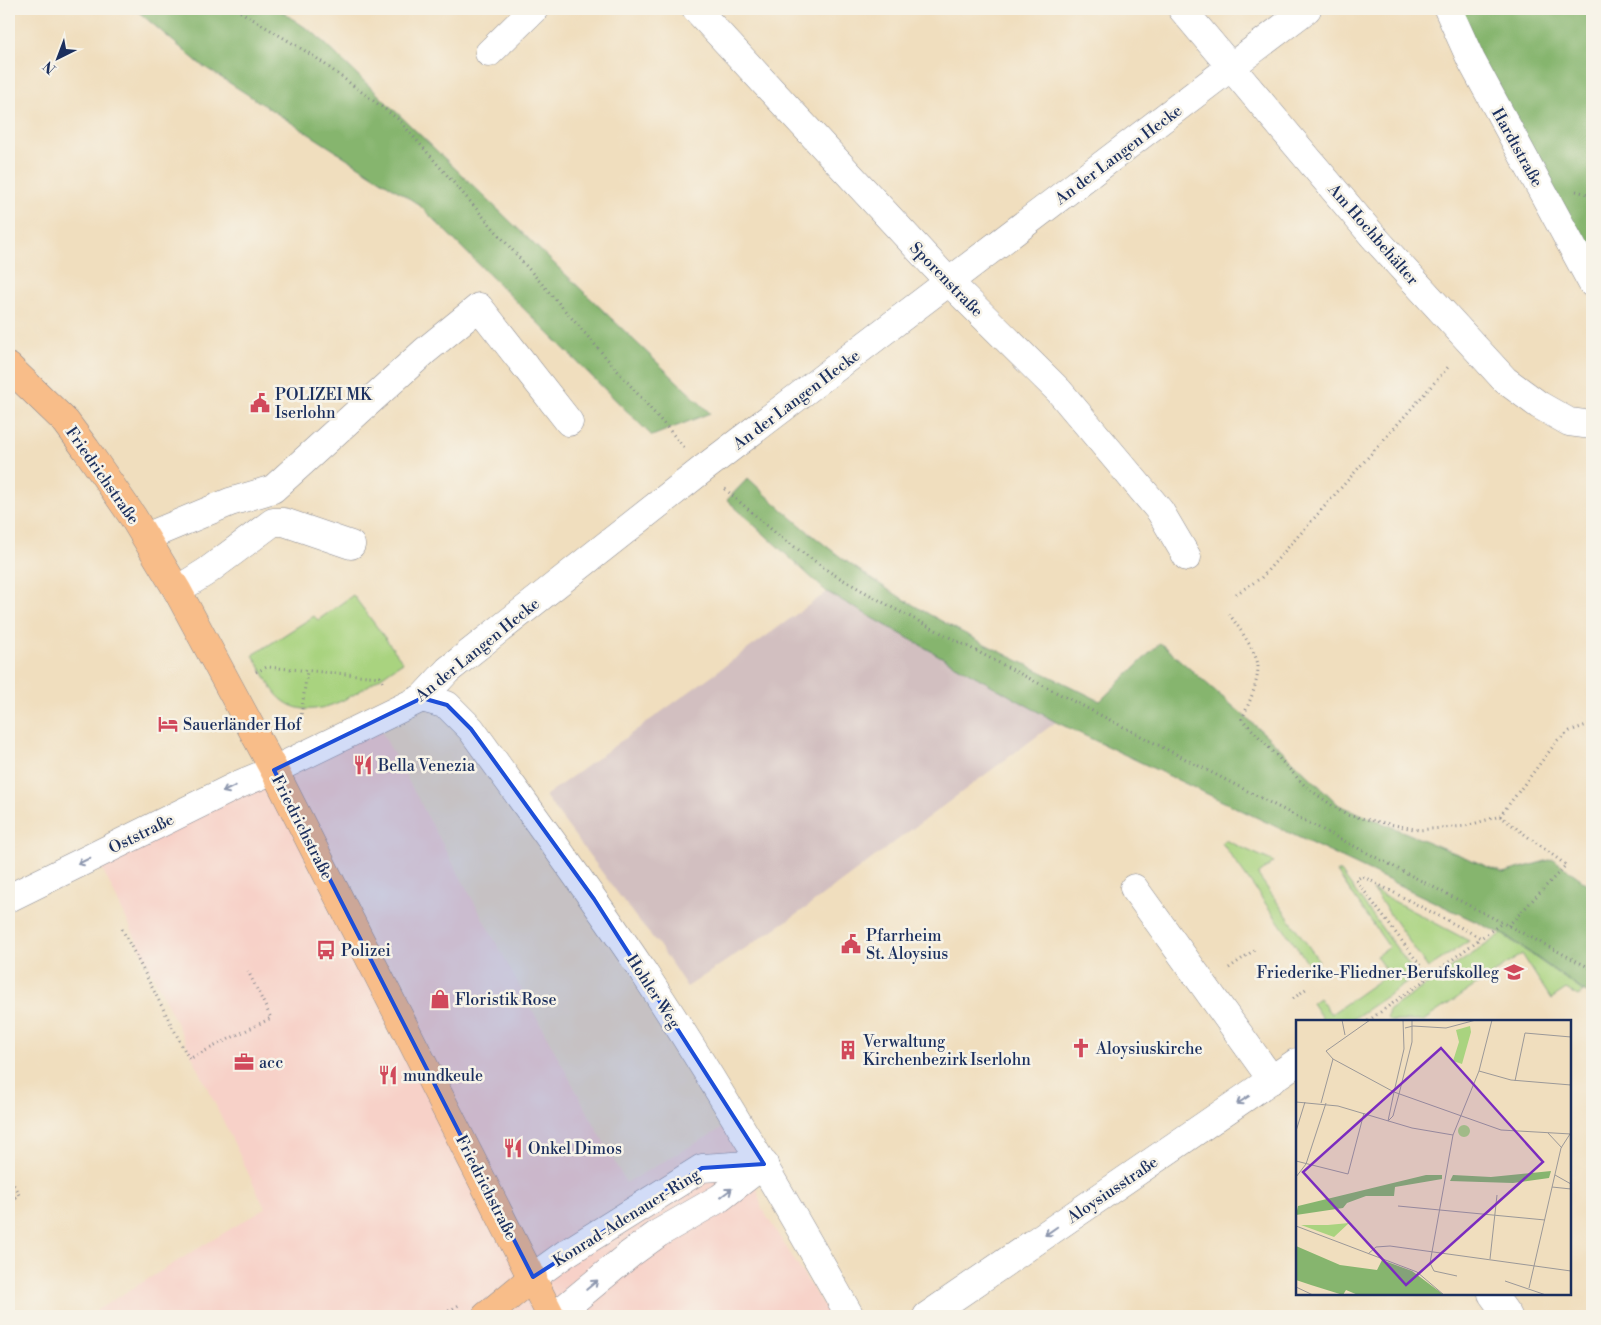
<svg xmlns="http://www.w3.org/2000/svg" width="1601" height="1325" font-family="'Libre Bodoni',serif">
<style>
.built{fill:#f7d1c8}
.industrial{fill:#d2bfc0}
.green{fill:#a9d37f;stroke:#62816e}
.forest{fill:#86b56e;stroke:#507266}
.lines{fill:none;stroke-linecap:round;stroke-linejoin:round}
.minor-casing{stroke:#86868e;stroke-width:29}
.major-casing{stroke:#86868e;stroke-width:29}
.path{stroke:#86868e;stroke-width:3;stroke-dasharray:1 4;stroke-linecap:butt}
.minor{stroke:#fff;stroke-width:28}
.major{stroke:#f8bd89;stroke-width:28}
.oneway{stroke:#8d97ae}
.marked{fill:#1d4ed8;fill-opacity:0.2;stroke:#1d4ed8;stroke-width:4;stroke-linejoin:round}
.labels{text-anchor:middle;stroke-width:5;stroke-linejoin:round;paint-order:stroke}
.street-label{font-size:16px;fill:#1b2f5e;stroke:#f7f3e8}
.poi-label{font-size:16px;fill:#1b2f5e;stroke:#f7f3e8;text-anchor:start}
.inset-road{fill:none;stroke:#9b9898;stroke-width:1}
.view{fill:#7b2cbf;fill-opacity:0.15;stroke:#7b2cbf;stroke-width:2.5}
.inset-edge{fill:none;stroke:#1b2f5e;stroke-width:2.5}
</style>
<rect width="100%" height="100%" fill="#f7f3e8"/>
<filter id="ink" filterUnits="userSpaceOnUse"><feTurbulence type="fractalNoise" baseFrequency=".02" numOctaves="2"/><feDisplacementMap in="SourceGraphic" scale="10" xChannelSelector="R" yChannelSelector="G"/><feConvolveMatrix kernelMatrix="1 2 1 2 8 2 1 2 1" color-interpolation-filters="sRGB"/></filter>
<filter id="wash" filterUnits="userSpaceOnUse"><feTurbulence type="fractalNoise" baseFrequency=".0096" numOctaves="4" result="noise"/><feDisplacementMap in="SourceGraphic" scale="20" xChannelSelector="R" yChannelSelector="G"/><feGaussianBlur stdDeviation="1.12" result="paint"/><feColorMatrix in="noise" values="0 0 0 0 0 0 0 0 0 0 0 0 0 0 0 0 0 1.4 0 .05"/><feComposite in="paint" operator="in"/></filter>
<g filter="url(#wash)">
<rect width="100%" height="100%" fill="#f0debe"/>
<path class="built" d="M377,723L626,1183L740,1118L762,1209L830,1316H87L265,1208L100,864Z"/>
<path class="industrial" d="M827,592L1056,722L806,908L687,987L659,945L637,919L545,796Z"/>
<g class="green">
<path d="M353,595L403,662C370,683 313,734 277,695C267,683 261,668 253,655L314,616L318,620Z"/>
<path d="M1225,840L1274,862L1258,875L1319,961L1311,967L1222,843Z"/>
<path d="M1337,872H1341L1417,976L1350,1021H1324L1312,1003L1319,998L1331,1014L1388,974L1376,956L1389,947Z"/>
<path d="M1373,890L1469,941L1428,968Z"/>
<path d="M1502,934L1584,992L1578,996L1566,989L1551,999L1522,954L1423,1021H1390L1387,1018L1389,1010Z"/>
</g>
<g class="forest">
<path d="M135,9H278L315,34L710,413L652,436L418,204L200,64Z"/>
<path d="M1450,9H1592V275Z"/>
<path d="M748,478C788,516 829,551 875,581C945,628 1025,663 1100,701L1160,643L1265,734L1339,805L1503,873L1553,859L1592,887V997L1508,937L1056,722L827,592L727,500Z"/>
</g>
</g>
<g filter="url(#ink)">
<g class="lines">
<defs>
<g id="minor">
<path d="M696,9L950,283L1059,391L1160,511L1187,557"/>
<path d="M1182,9L1373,236L1505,380L1539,405L1569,422L1592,425"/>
<path d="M1448,9L1471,60L1592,283"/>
<path d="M489,53L534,9"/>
<path d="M146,537L230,502L273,489L425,351L479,307L569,422"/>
<path d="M177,590L206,572L273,522H284L351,545"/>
<path d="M422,698L447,705L471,729C530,811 590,892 646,976C719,1087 785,1201 850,1316"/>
<path d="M1134,888L1272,1080"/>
<path d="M9,898L240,784L274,770L422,698L448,670L703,469L1307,9"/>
<path d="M533,1277L565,1254L702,1168L764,1164"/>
<path d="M1492,1294L1508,1316"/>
<path d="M555,1316L630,1254L659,1233L720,1198L764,1164"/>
<path d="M927,1316L1297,1062"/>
</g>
<g id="major">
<path d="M9,367L66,422L86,449L133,517L177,590L274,770L551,1316"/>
<path d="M486,1316L533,1277"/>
</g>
</defs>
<use href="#minor" class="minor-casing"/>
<use href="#major" class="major-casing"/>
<g class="path">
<path d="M236,9L315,57L399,120L684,447"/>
<path d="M1576,191L1592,195"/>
<path d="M725,489L779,536L833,574L893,608L1592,969"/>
<path d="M1236,594L1261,578L1450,365"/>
<path d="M1229,614C1237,624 1258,655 1258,666C1258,684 1249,703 1242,719L1306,787L1346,815L1419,830L1466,826L1500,816L1558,740L1570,731L1592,723"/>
<path d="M256,672L267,667L380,677L384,684"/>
<path d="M300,724L307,671"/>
<path d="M1500,816L1566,865L1508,926"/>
<path d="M122,929L189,1059L271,1018L248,971"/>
<path d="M1229,968L1257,948"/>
<path d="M1429,977L1481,938"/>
<path d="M1293,999L1307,988"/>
<path d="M1368,1021L1429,977L1356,880L1362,876L1481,938L1502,923"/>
<path d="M9,1176L19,1195L9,1202"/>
<path d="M440,1316L459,1305"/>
</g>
<use href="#minor" class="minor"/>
<use href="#major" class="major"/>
</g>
<defs><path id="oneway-shaft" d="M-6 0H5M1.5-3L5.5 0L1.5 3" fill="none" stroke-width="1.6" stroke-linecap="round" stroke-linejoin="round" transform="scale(1.25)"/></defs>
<g class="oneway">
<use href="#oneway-shaft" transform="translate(229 789) rotate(154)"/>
<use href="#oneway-shaft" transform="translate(84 861) rotate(154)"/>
<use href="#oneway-shaft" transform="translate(1243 1100) rotate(146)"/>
<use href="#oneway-shaft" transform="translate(726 1193) rotate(-37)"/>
<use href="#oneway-shaft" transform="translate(1051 1231) rotate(145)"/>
<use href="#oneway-shaft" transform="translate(592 1285) rotate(-40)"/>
</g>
</g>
<path class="marked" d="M422,698L447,705L471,729L594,899L764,1164L702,1168L533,1277L274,770Z"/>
<defs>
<symbol id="civic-bare" viewBox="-9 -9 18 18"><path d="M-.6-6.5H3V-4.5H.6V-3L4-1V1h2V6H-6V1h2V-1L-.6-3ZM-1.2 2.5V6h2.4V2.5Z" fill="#d1495b" stroke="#f7f3e8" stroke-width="2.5" paint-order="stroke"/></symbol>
<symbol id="hotel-bare" viewBox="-9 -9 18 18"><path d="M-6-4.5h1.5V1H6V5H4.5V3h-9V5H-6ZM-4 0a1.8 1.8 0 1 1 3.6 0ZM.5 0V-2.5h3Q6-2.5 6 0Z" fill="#d1495b" stroke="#f7f3e8" stroke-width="2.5" paint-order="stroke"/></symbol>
<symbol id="restaurant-bare" viewBox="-9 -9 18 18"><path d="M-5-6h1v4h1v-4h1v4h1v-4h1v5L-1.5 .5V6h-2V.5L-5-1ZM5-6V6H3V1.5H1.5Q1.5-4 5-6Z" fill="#d1495b" stroke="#f7f3e8" stroke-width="2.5" paint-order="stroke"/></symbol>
<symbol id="bus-bare" viewBox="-9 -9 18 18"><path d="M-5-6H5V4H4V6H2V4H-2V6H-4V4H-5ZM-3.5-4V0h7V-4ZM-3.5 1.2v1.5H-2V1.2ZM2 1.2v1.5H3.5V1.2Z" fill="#d1495b" stroke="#f7f3e8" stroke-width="2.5" paint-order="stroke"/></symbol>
<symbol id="school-bare" viewBox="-9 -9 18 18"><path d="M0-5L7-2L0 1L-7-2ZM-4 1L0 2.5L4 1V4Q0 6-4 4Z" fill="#d1495b" stroke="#f7f3e8" stroke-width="2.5" paint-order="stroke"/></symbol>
<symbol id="shop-bare" viewBox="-9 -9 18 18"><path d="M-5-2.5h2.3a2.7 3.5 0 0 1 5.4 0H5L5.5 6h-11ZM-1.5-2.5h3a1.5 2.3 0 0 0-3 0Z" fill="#d1495b" stroke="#f7f3e8" stroke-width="2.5" paint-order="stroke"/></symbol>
<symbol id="church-bare" viewBox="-9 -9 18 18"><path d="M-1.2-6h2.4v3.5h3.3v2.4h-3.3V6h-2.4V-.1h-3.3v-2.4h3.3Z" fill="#d1495b" stroke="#f7f3e8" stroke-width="2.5" paint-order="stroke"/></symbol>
<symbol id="building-bare" viewBox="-9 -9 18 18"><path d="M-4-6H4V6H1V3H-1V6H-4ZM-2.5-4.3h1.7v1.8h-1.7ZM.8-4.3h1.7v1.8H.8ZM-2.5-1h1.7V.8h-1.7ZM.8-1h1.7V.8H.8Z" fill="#d1495b" stroke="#f7f3e8" stroke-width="2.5" paint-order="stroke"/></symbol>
<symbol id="office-bare" viewBox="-9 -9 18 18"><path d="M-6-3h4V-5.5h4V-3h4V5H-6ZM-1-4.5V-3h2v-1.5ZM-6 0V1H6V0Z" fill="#d1495b" stroke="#f7f3e8" stroke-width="2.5" paint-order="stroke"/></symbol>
</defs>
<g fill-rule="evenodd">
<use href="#civic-bare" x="246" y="389" width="28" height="28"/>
<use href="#hotel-bare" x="154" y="710" width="28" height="28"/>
<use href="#restaurant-bare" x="349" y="751" width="28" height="28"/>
<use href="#civic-bare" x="837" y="930" width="28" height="28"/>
<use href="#bus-bare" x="312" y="936" width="28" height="28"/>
<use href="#school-bare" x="1500" y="958" width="28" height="28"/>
<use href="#shop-bare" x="426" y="985" width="28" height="28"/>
<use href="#church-bare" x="1067" y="1034" width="28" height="28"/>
<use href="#building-bare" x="834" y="1036" width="28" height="28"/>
<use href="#office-bare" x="230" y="1048" width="28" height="28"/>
<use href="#restaurant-bare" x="374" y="1061" width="28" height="28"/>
<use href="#restaurant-bare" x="499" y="1134" width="28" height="28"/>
</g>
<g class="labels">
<g class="street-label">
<text transform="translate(1518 147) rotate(61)" y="6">Hardtstraße</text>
<text transform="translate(1118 154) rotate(-37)" y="6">An der Langen Hecke</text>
<text transform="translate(1374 234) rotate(49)" y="6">Am Hochbehälter</text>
<text transform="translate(947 279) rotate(46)" y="6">Sporenstraße</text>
<text transform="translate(796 399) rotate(-37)" y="6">An der Langen Hecke</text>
<text transform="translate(103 475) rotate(55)" y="6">Friedrichstraße</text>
<text transform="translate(477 649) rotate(-39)" y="6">An der Langen Hecke</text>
<text transform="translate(303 827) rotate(63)" y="6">Friedrichstraße</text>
<text transform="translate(141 833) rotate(-26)" y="6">Oststraße</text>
<text transform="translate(654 991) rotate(57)" y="6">Hohler Weg</text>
<text transform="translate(487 1187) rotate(63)" y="6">Friedrichstraße</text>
<text transform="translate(1112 1189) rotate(-34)" y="6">Aloysiusstraße</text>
<text transform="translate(626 1217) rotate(-32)" y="6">Konrad-Adenauer-Ring</text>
</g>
<g class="poi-label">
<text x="275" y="400">POLIZEI MK<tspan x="275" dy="18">Iserlohn</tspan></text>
<text x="183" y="730">Sauerländer Hof</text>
<text x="378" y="771">Bella Venezia</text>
<text x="866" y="941">Pfarrheim<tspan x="866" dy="18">St. Aloysius</tspan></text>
<text x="341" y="956">Polizei</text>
<text x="1499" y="978" text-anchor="end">Friederike-Fliedner-Berufskolleg</text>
<text x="455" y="1005">Floristik Rose</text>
<text x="863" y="1047">Verwaltung<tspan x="863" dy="18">Kirchenbezirk Iserlohn</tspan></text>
<text x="1096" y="1054">Aloysiuskirche</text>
<text x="259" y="1068">acc</text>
<text x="403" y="1081">mundkeule</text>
<text x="528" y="1154">Onkel Dimos</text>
</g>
</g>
<g transform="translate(1296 1020)">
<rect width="275" height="275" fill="#f0debe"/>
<path d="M174,6L175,12L166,44L157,41L163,22L160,10ZM162 111a6 6 0 1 1 12 0a6 6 0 1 1-12 0ZM53,203L38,217L5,205H32Z" fill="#a9d37f"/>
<path d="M255,151L253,158L217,163L154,161L157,155L195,157ZM130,155H146V159L99,167L98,176H70L51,183L47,188L0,195L2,186ZM0,226L44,245L81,250L86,240L116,251L148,275H62L50,270L47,275L15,265L0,260Z" fill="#86b56e"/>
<path class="inset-road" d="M46,0L49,15M74,0L30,31L37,39L98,72L92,101M107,0L108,29L98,72L205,110L275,114M109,8L117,6L150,8L180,0M183,51L215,60L275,65M219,61L229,13L275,17M103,74L116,22V0M0,82L42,86L116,108L157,115M25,83L37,39M92,101L97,96L103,74M0,111L9,82M252,113L266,128M0,141L52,154L68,93M259,155L275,164M0,157L10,144L30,83M256,167L275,169M102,186L249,200M0,206L121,252L148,275M72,234L80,227L94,226L275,251M194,239L201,175M161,256L138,251L134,243L157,115L183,51L196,0M209,261L250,275M0,267L17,275M233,268L265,128L274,114"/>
<path class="view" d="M145,28L247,142L110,265L7,152Z"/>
<rect width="275" height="275" class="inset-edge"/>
</g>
<rect width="1601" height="1325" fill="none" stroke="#f7f3e8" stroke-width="30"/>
<g transform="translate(58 58) rotate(222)" stroke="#f7f3e8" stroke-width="4" paint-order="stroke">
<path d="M0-4L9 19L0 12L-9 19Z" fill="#1b2f5e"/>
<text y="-8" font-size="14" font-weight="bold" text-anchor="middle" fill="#1b2f5e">N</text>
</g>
</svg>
